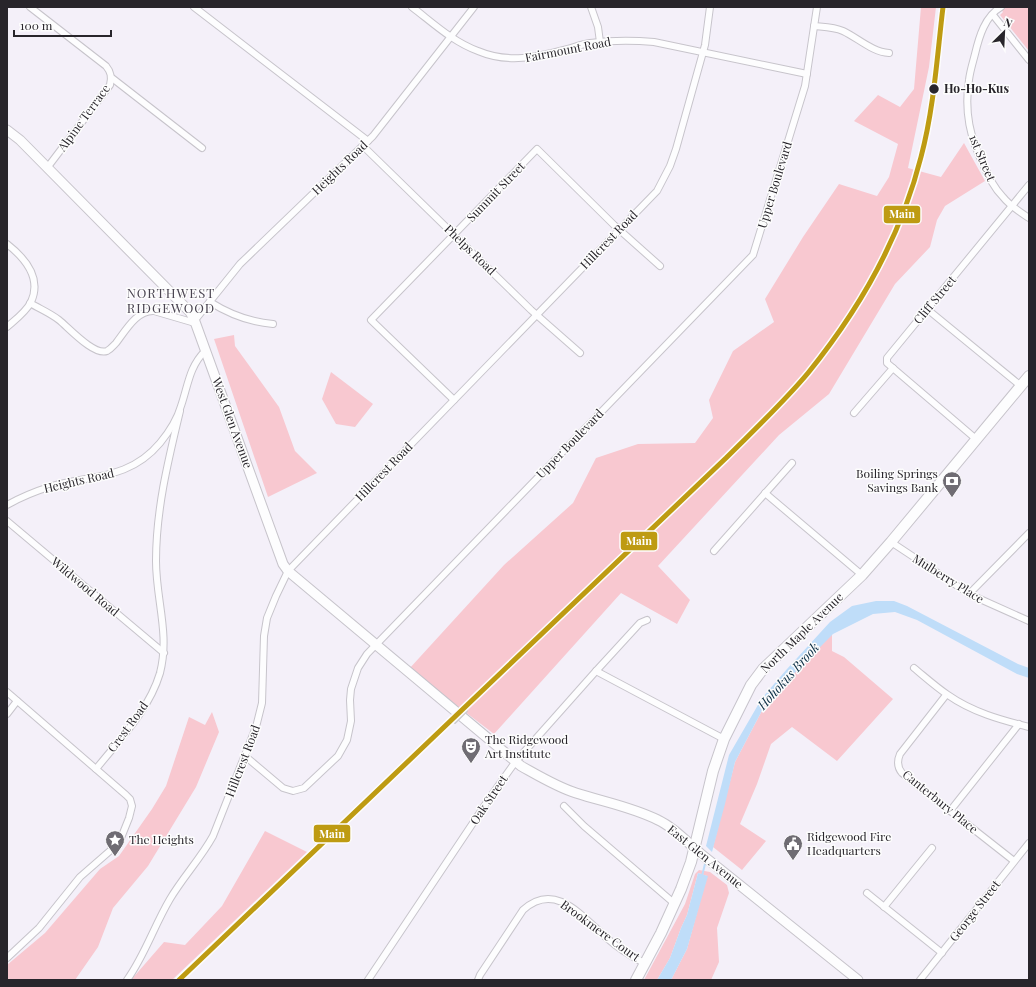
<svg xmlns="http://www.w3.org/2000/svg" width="1036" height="987" font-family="'Playfair Display',serif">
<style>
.green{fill:#f8c8d0}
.water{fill:#bfddf9}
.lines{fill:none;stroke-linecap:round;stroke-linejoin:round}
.stream{stroke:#bfddf9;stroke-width:2}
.street-casing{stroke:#c7c4cb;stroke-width:8}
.secondary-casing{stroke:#c7c4cb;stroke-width:11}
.primary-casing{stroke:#c7c4cb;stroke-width:12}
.street{stroke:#fdfdfe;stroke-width:6}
.secondary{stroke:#fdfdfe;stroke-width:9}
.primary{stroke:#fdfdfe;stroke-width:10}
.rail{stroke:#cccbce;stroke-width:2}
.rail-1-casing{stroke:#fdfdfd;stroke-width:8}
.rail-1{stroke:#be9b12;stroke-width:5}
.stop-dot{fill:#28252b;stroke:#fdfdfd;stroke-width:1.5}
.labels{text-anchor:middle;stroke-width:3;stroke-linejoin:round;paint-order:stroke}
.street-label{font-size:12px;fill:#28252b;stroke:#fdfdfd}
.stop-label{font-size:12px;font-weight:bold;fill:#28252b;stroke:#fdfdfd;text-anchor:start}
.poi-label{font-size:12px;fill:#28252b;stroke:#fdfdfd;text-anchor:start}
.neighbourhood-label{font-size:13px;letter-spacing:1px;fill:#494350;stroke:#fdfdfd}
.water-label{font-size:13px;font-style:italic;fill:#0a2d44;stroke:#fdfdfd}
.line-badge{stroke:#fdfdfd;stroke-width:1.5}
.badge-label{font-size:11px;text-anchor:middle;font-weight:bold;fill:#fff}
</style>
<rect width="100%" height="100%" fill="#f4f0f9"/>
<g class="green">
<path d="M921,7H936L929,67L908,168L941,177L964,143L985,181L945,206L937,220L930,247L895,284L829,394L779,435L658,566L690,600L677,624L621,593L494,734L409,669L504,565L573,503L596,458L638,444L695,443L713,418L709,400L733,351L774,322L765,299L803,237L839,184L877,196L889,177L898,144L854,121L878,95L900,107L914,89Z"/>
<path d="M999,7H1029V51L1000,15L1003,12Z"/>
<path d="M234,335L235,346L279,407L295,451L317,473L268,497L214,339Z"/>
<path d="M331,372L373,404L355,427L336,424L322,399Z"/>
<path d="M832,634V651L844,657L893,699L837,761L792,727L771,744L757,784L740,824L766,841L742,870L713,847L735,762L767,701Z"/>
<path d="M212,712L219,732L196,787L148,866L113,908L98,947L75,980H7V965L45,933L100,869L119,856L152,809L166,786L189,717L205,725Z"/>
<path d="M265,831L307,852L172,980H131L164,942L185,945L222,906Z"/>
<path d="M699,870L710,872L727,885L729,893L717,928L719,962L711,980H671L687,949L707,876L698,873L687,915L681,928L670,958L657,980H644L685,904L695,874Z"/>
</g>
<g class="water">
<path d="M876,601H894L907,606L1018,664L1029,668V678L1017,674L917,620L895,612L873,614L833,634L767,701L735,762L725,804L712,852L706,846L729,755L762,698L787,669L830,622L852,606Z"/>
<path d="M698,873L708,876L687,949L671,980H657L670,958L681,928L687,915Z"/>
</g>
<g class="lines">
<path class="stream" d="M702,876L706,860"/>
<defs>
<g id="street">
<path d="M30,7L106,66C111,72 112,77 110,85L47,168"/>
<path d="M194,7L368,141"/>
<path d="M412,7C433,23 453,42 478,51C509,64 536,57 567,49C575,47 582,44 590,43C612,40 633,40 654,42L807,74"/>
<path d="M591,7L598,27L600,42"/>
<path d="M1001,7C985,16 979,37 975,54C973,62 970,71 969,80C964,112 970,138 984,166C989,177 994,188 1003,197C1010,206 1020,212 1029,218"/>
<path d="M993,15L1029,60"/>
<path d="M814,26C824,27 834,27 843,31C858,38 872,52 889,53"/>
<path d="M112,78L202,148"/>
<path d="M363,146L531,310L580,353"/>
<path d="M7,244C25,258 42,278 31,302C26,312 15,320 7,327"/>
<path d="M210,302C229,314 249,322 273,324"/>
<path d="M30,303C40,309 50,313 59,320C69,328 94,356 107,351C111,349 113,346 116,343C126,330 137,310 154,311L195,323"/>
<path d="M927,309L1021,386"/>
<path d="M195,320L240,264L373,136L474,7"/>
<path d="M454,400L371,320L537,149L614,225L660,266"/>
<path d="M854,413L893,368"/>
<path d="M976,439L887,363V358L1029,185"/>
<path d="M765,493L862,575"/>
<path d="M7,505C21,497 36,491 52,486C93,475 130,479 160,443C169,432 177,420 181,406C188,386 189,367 205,351"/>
<path d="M7,521L164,653"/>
<path d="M891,542L971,595L1029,621"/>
<path d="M714,551L792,463"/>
<path d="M969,594L1029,533"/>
<path d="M914,668C925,677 936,687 948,695C972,712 1001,720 1029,727"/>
<path d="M596,671L724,739"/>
<path d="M7,692L126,795L130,799L132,806L129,818L121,838L111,850L80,877L39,928L7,958"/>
<path d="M946,695L900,754C897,761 897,767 902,773L1014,861"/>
<path d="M7,714L17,701"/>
<path d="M245,756L283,788L293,791L304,788L338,756L347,740L351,721L350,700L351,689L358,668L367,654L753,255L805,86L817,7"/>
<path d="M96,769C120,739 149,710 160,673C170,634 156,600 156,561C156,510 168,461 180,411"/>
<path d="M564,806L584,826L675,904"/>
<path d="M950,811L1019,724"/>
<path d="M867,893L942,953"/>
<path d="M884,907L932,848"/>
<path d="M127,980C145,955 154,926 170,899C183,877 201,858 213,836L256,727L262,703L264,636L267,618L276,596L288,571L657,191L670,166L676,149L705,45L710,7"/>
<path d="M368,980L491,796L516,761L596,671L640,623L647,620"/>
<path d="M478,980L480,975L523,910C556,880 583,918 608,939C619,949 631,956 644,963"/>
<path d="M920,980L1029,843"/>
</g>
<path id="secondary" d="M7,130L20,140L190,312L194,319L283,564L288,571L521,766C539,776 557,787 576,793C604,802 632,807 658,820C675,828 688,843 701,854L858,980"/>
<path id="primary" d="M636,980L661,933L681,889L691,862L713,771L724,739L751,685L763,669L862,575L891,542L1029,376"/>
</defs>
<use href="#street" class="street-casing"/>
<use href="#secondary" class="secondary-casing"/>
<use href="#primary" class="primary-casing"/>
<use href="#street" class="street"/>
<use href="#secondary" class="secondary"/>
<use href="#primary" class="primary"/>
<path class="rail" d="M455,723L467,711"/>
<defs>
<path id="rail-1" d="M179,980L726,458C754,430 783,403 808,373C859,310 901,236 921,157C934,108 937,57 943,7"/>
</defs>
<use href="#rail-1" class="rail-1-casing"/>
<use href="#rail-1" class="rail-1"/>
</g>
<defs>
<symbol id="bank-pin" viewBox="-11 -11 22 30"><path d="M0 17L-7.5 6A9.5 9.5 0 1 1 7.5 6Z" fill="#6f6c73" stroke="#fdfdfd"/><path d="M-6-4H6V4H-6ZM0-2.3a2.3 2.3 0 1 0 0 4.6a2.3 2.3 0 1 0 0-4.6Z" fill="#fff"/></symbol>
<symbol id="theatre-pin" viewBox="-11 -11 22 30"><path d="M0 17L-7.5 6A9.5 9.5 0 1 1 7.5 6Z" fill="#6f6c73" stroke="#fdfdfd"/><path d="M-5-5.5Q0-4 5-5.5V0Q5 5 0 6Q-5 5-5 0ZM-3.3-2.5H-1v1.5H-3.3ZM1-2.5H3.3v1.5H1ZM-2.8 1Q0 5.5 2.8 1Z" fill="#fff"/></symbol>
<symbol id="sight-pin" viewBox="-11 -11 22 30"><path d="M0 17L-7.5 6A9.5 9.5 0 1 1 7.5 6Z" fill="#6f6c73" stroke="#fdfdfd"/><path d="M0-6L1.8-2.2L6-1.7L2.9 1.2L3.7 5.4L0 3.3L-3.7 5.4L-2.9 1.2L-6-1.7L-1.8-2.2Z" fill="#fff"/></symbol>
<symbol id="civic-pin" viewBox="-11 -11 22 30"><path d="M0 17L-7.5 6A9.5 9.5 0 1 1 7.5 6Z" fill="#6f6c73" stroke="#fdfdfd"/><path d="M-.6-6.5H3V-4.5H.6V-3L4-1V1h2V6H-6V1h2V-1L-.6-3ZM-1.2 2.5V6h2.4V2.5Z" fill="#fff"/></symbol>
</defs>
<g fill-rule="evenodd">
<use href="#bank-pin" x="941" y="470" width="22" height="30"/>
<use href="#theatre-pin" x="460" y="736" width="22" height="30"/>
<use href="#sight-pin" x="104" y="829" width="22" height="30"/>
<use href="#civic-pin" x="782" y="833" width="22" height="30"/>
</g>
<circle class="stop-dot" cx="934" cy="89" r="5.5"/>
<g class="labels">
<g class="street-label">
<text transform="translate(568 50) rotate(-11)" y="4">Fairmount Road</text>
<text transform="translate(84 118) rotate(-54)" y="4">Alpine Terrace</text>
<text transform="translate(982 158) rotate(67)" y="4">1st Street</text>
<text transform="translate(340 168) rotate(-44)" y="4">Heights Road</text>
<text transform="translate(775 185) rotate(-73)" y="4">Upper Boulevard</text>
<text transform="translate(496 192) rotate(-46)" y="4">Summit Street</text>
<text transform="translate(609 240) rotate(-46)" y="4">Hillcrest Road</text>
<text transform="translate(470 250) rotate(44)" y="4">Phelps Road</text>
<text transform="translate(935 300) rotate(-50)" y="4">Cliff Street</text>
<text transform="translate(232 423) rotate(70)" y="4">West Glen Avenue</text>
<text transform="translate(570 444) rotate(-46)" y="4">Upper Boulevard</text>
<text transform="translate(384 472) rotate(-46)" y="4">Hillcrest Road</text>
<text transform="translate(79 481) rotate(-13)" y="4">Heights Road</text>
<text transform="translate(948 579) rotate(32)" y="4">Mulberry Place</text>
<text transform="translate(85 587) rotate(40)" y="4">Wildwood Road</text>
<text transform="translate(802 633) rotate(-44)" y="4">North Maple Avenue</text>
<text transform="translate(128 727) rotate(-54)" y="4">Crest Road</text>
<text transform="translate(243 761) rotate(-69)" y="4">Hillcrest Road</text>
<text transform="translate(489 800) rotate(-56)" y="4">Oak Street</text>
<text transform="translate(940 802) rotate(39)" y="4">Canterbury Place</text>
<text transform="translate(705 857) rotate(39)" y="4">East Glen Avenue</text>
<text transform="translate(975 911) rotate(-52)" y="4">George Street</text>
<text transform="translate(600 931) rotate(36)" y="4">Brookmere Court</text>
</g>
<g class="stop-label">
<text x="944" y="93">Ho-Ho-Kus</text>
</g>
<g class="poi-label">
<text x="938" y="478" text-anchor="end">Boiling Springs<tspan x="938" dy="14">Savings Bank</tspan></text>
<text x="485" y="744">The Ridgewood<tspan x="485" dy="14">Art Institute</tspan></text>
<text x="807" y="841">Ridgewood Fire<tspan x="807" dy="14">Headquarters</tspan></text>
<text x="129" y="844">The Heights</text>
</g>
<g class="neighbourhood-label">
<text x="171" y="298">NORTHWEST<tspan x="171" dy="15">RIDGEWOOD</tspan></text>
</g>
<g class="water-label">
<text transform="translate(788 676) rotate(-48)" y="5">Hohokus Brook</text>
</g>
</g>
<g class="line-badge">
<rect x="883" y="205" width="38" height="19" rx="4" fill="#be9b12"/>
<rect x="620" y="531" width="38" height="20" rx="4" fill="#be9b12"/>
<rect x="313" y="824" width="38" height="19" rx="4" fill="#be9b12"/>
</g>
<g class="badge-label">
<text x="902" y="218">Main</text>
<text x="639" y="545">Main</text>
<text x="332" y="838">Main</text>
</g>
<rect width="1036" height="987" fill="none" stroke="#28252b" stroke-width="16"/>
<g transform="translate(1004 32) rotate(24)" stroke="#fdfdfd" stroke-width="3" paint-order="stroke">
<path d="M0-3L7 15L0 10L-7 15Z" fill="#28252b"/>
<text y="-6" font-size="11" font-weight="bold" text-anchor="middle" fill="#28252b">N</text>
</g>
<path d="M14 30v6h97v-6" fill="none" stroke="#28252b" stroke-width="2"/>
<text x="20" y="30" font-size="12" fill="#28252b" stroke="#fdfdfd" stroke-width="3" paint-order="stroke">100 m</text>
</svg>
